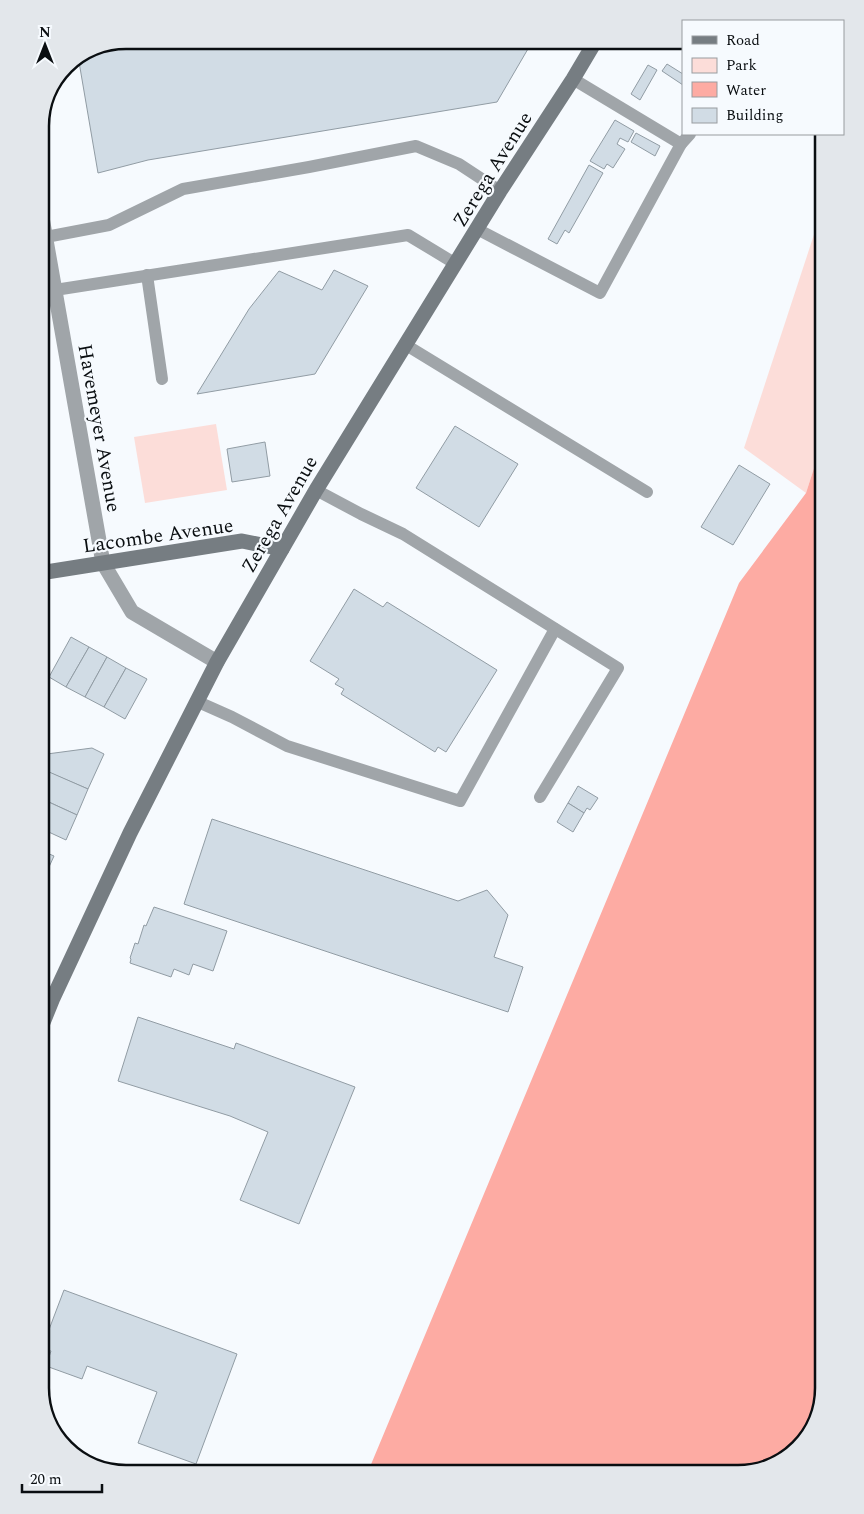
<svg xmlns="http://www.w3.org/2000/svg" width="864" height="1514" font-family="Spectral,serif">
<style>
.green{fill:#fcddd9}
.water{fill:#fdaba3}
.building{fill:#d1dce5;stroke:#919ca4}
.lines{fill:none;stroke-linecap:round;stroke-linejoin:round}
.lane{stroke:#a0a5a9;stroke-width:12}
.street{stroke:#a0a5a9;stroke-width:15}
.secondary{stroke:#767d82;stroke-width:15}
.labels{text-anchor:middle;stroke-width:4.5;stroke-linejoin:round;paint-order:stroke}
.street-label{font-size:20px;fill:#0a0e11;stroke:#f6fafe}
.rim{fill:none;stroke:#0a0e11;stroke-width:2.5}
</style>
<rect width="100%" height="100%" fill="#f6fafe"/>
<g class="green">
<path d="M824,204V437L806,493L744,448Z"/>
<path d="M216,424L227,490L145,503L134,437Z"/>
</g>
<path class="water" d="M824,437V1389L810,1436L776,1465L739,1474H367L739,583L806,493Z"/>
<g class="building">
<path d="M532,42L497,102L148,160L98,173L78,56L93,46Z"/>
<path d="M667,64L683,74V85L662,71Z"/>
<path d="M648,65L657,70L640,100L631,94Z"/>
<path d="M615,120L634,131L628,142L620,138L617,144L625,149L613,168L607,164L604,169L590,161Z"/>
<path d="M636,133L660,146L655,156L631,142Z"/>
<path d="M589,165L603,173L569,233L565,230L557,244L548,239Z"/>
<path d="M334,270L368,286L315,374L197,394L249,309L279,271L322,290Z"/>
<path d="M455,426L518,464L479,527L416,488Z"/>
<path d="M265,442L270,476L232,482L227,449Z"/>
<path d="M739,465L770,484L733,545L701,527Z"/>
<path d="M354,589L383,607L387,602L497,670L446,752L438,747L435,752L341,694L344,689L335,684L339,679L310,661Z"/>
<path d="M71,637L89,647L66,687L49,677Z"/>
<path d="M89,647L107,657L85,697L66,687Z"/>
<path d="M107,657L126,668L104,707L85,697Z"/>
<path d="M126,668L147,679L125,719L104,707Z"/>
<path d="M92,748L104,754L88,789L41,769L47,754Z"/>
<path d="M40,768L88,789L77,815L40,798Z"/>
<path d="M578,786L598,798L590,810L587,808L584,813L568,803Z"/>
<path d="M40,798L77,815L66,840L40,828Z"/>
<path d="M568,803L584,813L573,832L557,822Z"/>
<path d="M212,819L458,901L487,890L508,915L494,957L523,967L508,1012L184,904Z"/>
<path d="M40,850L54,856L43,880L40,879Z"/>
<path d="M154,907L227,931L213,971L193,964L189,975L174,969L171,977L130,963L131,959L130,958L135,943L138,944L144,925L146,926Z"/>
<path d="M138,1017L234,1049L236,1043L355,1087L299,1224L240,1200L268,1132L230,1116L118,1081Z"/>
<path d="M64,1290L237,1354L196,1464L138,1443L157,1392L87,1366L82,1379L46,1366L51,1351L42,1348Z"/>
</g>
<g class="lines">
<g class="lane">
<path d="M681,144L690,134"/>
<path d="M477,229L600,293L681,144L573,79"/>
<path d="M46,237L109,225L183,189L309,167L416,146L459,164L500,191"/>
<path d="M147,275L162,379"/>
<path d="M55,290L408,235L456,264"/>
<path d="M406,345L647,492"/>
<path d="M316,490L361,514L403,534L618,668L540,797"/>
<path d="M196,701L232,717L287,746L460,801L555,629"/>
</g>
<path class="street" d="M40,206L103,563L132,612L217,662"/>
<g class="secondary">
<path d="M40,573L242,541L282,549"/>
<path d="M40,1030L53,998L130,833L217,662L316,490L500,191L573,79L595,42"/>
</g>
</g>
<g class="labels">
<g class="street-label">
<text transform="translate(492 169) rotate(-58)" y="7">Zerega Avenue</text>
<text transform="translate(100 428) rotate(80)" y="7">Havemeyer Avenue</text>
<text transform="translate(279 514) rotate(-60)" y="7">Zerega Avenue</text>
<text transform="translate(158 535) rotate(-8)" y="7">Lacombe Avenue</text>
</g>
</g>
<path d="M0 0H864V1514H0ZM126 49H738A77 77 0 0 1 815 126V1388A77 77 0 0 1 738 1465H126A77 77 0 0 1 49 1388V126A77 77 0 0 1 126 49Z" fill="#e3e7eb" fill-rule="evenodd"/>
<path class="rim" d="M126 49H738A77 77 0 0 1 815 126V1388A77 77 0 0 1 738 1465H126A77 77 0 0 1 49 1388V126A77 77 0 0 1 126 49Z"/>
<rect x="682" y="20" width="162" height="115" fill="#f6fafe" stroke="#989c9f"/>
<rect x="692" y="36" width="25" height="8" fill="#767d82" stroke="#989c9f"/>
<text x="726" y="45" font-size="15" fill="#0a0e11">Road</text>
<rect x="692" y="58" width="25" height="15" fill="#fcddd9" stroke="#989c9f"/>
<text x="726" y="70" font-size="15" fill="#0a0e11">Park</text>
<rect x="692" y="82" width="25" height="15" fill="#fdaba3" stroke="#989c9f"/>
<text x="726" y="95" font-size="15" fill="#0a0e11">Water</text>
<rect x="692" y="108" width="25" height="15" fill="#d1dce5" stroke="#989c9f"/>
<text x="726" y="120" font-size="15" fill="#0a0e11">Building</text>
<g transform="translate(45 45)" stroke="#f6fafe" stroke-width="4" paint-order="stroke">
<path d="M0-4L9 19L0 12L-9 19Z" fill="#0a0e11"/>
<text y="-8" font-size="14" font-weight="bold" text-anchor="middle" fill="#0a0e11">N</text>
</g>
<path d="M22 1484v8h80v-8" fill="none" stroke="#0a0e11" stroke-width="2.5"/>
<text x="30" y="1484" font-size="15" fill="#0a0e11" stroke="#f6fafe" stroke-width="4" paint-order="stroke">20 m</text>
</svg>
